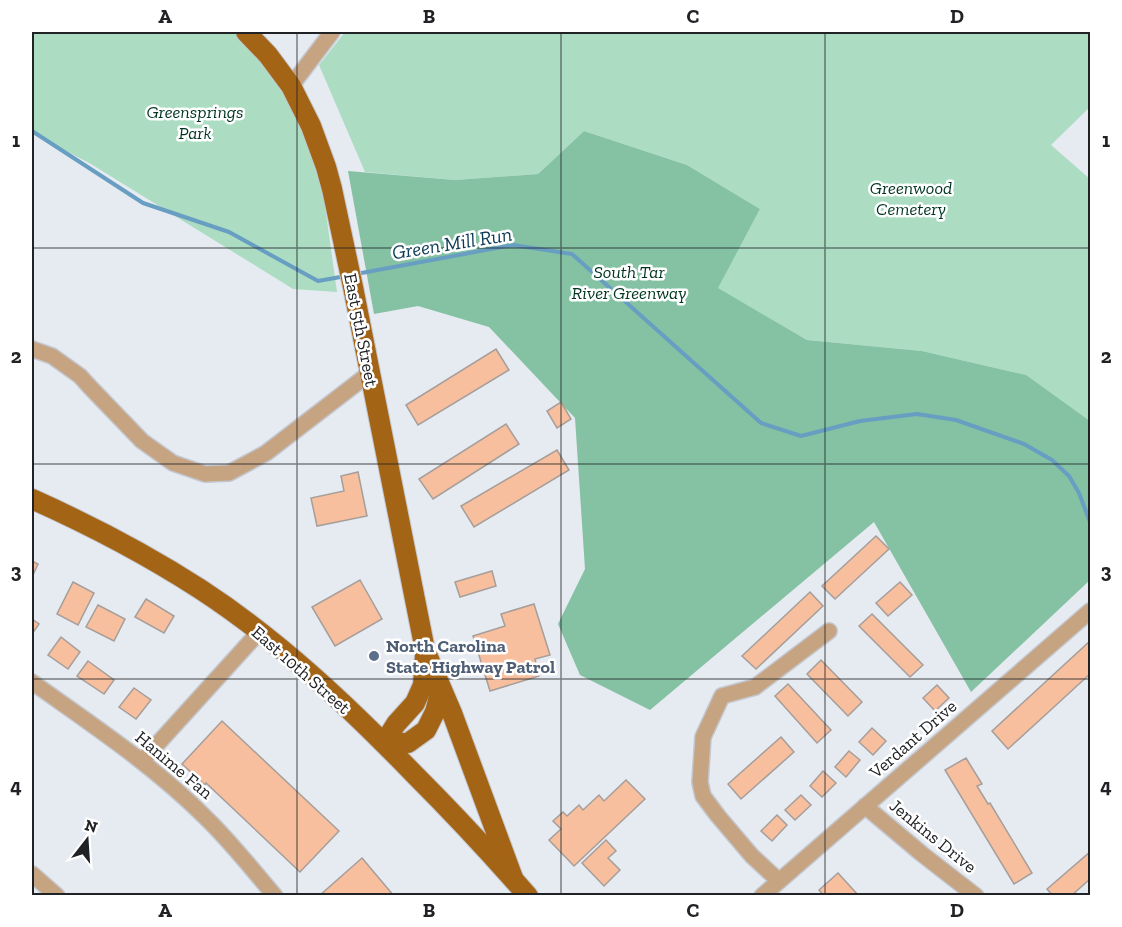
<svg xmlns="http://www.w3.org/2000/svg" width="1122" height="927" font-family="'Zilla Slab',serif">
<style>
.green{fill:#acddc3}
.forest{fill:#84c2a3}
.lines{fill:none;stroke-linecap:round;stroke-linejoin:round}
.stream{stroke:#679ec2;stroke-width:4}
.building{fill:#f7bf9d;stroke:#a69e9a;stroke-width:1.5}
.minor-casing{stroke:#c3c6cc;stroke-width:18}
.major-casing{stroke:#c3c6cc;stroke-width:22}
.minor{stroke:#c6a381;stroke-width:15}
.major{stroke:#a46416;stroke-width:20}
.grid{fill:none;stroke:#212225;stroke-width:1.5;stroke-opacity:0.55}
.service-dot{fill:#5c6f8a;stroke:#fff;stroke-width:2}
.labels{text-anchor:middle;stroke-width:5;stroke-linejoin:round;paint-order:stroke}
.park-label{font-size:18px;font-style:italic;fill:#003621;stroke:#fff}
.street-label{font-size:18px;fill:#212225;stroke:#fff}
.service-label{font-size:18px;font-weight:bold;fill:#4e5e75;stroke:#fff;text-anchor:start}
.water-label{font-size:20px;font-style:italic;fill:#0b3953;stroke:#fff}
.neatline{fill:none;stroke:#212225;stroke-width:2}
.grid-label{font-size:20px;text-anchor:middle;font-weight:bold;fill:#212225}
</style>
<rect width="100%" height="100%" fill="#e6eaf1"/>
<g class="green">
<path d="M32,32H236L262,61L285,92L312,151L322,185L337,292L293,289L91,164L32,133Z"/>
<path d="M345,32H1090V107L1051,145L1090,179V421L1025,375L922,351L807,340L717,288L760,209L687,165L584,131L538,174L455,180L365,172L319,65Z"/>
</g>
<path class="forest" d="M584,131L687,165L760,209L718,288L807,340L922,351L1026,375L1090,421V580L971,692L874,522L650,710L580,675L558,624L585,569L575,418L489,327L418,306L374,314L348,171L455,180L538,174Z"/>
<g class="lines">
<g class="stream">
<path d="M32,131L143,203L229,232L318,281L346,276"/>
<path d="M356,274L513,245L572,254L761,423L801,436L860,421L917,414L956,420L1024,444L1052,460L1069,476L1079,493L1090,522"/>
</g>
</g>
<g class="building">
<path d="M496,349L509,370L418,425L406,405Z"/>
<path d="M561,402L571,419L557,428L547,411Z"/>
<path d="M506,424L519,444L433,499L419,479Z"/>
<path d="M557,450L569,470L474,527L461,506Z"/>
<path d="M358,472L367,516L317,526L311,498L344,491L341,476Z"/>
<path d="M876,536L889,549L835,599L822,586Z"/>
<path d="M32,561L38,564L32,577Z"/>
<path d="M492,571L496,586L460,597L455,582Z"/>
<path d="M360,580L382,619L335,646L312,607Z"/>
<path d="M73,582L94,593L78,625L57,614Z"/>
<path d="M900,582L912,595L888,616L876,603Z"/>
<path d="M810,592L823,606L756,669L742,656Z"/>
<path d="M146,599L174,616L164,633L135,617Z"/>
<path d="M534,604L550,655L535,659L539,676L490,691L473,636L505,626L501,614Z"/>
<path d="M98,605L125,619L114,641L86,627Z"/>
<path d="M872,614L923,665L910,677L859,626Z"/>
<path d="M32,619L39,624L32,634Z"/>
<path d="M61,637L80,652L68,669L48,655Z"/>
<path d="M1090,641V674L1008,749L992,731Z"/>
<path d="M821,660L862,702L848,716L807,674Z"/>
<path d="M88,661L114,680L104,694L77,676Z"/>
<path d="M788,684L831,730L817,743L775,696Z"/>
<path d="M937,685L949,698L935,711L923,698Z"/>
<path d="M134,688L151,700L136,719L119,707Z"/>
<path d="M222,721L339,831L300,872L206,783L205,785L182,764Z"/>
<path d="M872,728L886,741L873,755L859,742Z"/>
<path d="M781,737L794,752L741,799L728,784Z"/>
<path d="M849,751L860,760L846,777L835,767Z"/>
<path d="M966,758L982,784L977,786L988,804L990,803L1032,873L1014,884L945,770Z"/>
<path d="M823,771L836,783L822,797L810,786Z"/>
<path d="M626,780L645,799L574,866L549,840L561,829L553,821L563,812L567,816L579,805L583,810L599,795L604,801Z"/>
<path d="M801,795L811,805L795,820L785,810Z"/>
<path d="M777,815L787,825L772,841L761,831Z"/>
<path d="M606,840L616,851L608,858L620,870L604,886L582,863Z"/>
<path d="M1090,852V879L1071,896H1053L1047,889Z"/>
<path d="M362,858L394,896H319Z"/>
<path d="M838,873L859,896H824L819,890Z"/>
</g>
<g class="lines">
<defs>
<g id="minor">
<path d="M291,86L332,32"/>
<path d="M32,349L52,356L80,376L89,386L142,441L173,463L205,474L229,473L266,453L370,373"/>
<path d="M32,682C91,724 153,765 205,817C230,841 252,869 275,896"/>
<path d="M142,761L259,632"/>
<path d="M865,806L922,854L976,896"/>
<path d="M32,874L57,896"/>
<path d="M779,881L752,856L718,816L703,796L700,782L703,737L722,696L755,687L829,631"/>
<path d="M762,896L1090,611"/>
</g>
<g id="major">
<path d="M246,32L268,55L291,86L311,126L326,167L332,189L353,287L425,650L452,713L513,878"/>
<path d="M32,499C90,525 146,554 200,589C280,641 350,708 416,776C455,815 492,855 528,896"/>
<path d="M384,743L396,724L415,703L423,685L425,655"/>
<path d="M384,743H408L426,730L435,712L441,689"/>
</g>
</defs>
<use href="#minor" class="minor-casing"/>
<use href="#major" class="major-casing"/>
<use href="#minor" class="minor"/>
<use href="#major" class="major"/>
</g>
<path class="grid" d="M297,32V896M561,32V896M825,32V896M32,248H1090M32,464H1090M32,679H1090"/>
<circle class="service-dot" cx="374" cy="656" r="6"/>
<g class="labels">
<g class="park-label">
<text x="195" y="118">Greensprings<tspan x="195" dy="21">Park</tspan></text>
<text x="911" y="194">Greenwood<tspan x="911" dy="21">Cemetery</tspan></text>
<text x="629" y="278">South Tar<tspan x="629" dy="21">River Greenway</tspan></text>
</g>
<g class="street-label">
<text transform="translate(361 330) rotate(79)" y="6">East 5th Street</text>
<text transform="translate(301 670) rotate(41)" y="6">East 10th Street</text>
<text transform="translate(913 739) rotate(-41)" y="6">Verdant Drive</text>
<text transform="translate(174 765) rotate(40)" y="6">Hanime Fan</text>
<text transform="translate(933 836) rotate(39)" y="6">Jenkins Drive</text>
</g>
<g class="service-label">
<text x="386" y="652">North Carolina<tspan x="386" dy="21">State Highway Patrol</tspan></text>
</g>
<g class="water-label">
<text transform="translate(452 243) rotate(-9)" y="7">Green Mill Run</text>
</g>
</g>
<rect width="1122" height="927" fill="none" stroke="#ffffff" stroke-width="66"/>
<g transform="translate(87 840) rotate(17)" stroke="#ffffff" stroke-width="4.5" paint-order="stroke">
<path d="M0-4.5L10 22L0 15L-10 22Z" fill="#212225"/>
<text y="-9" font-size="16" font-weight="bold" text-anchor="middle" fill="#212225">N</text>
</g>
<rect x="33" y="33" width="1056" height="861" class="neatline"/>
<g class="grid-label">
<text x="165" y="23">A</text>
<text x="429" y="23">B</text>
<text x="693" y="23">C</text>
<text x="957" y="23">D</text>
<text x="16" y="147">1</text>
<text x="1106" y="147">1</text>
<text x="16" y="363">2</text>
<text x="1106" y="363">2</text>
<text x="16" y="578">3</text>
<text x="1106" y="578">3</text>
<text x="16" y="793">4</text>
<text x="1106" y="793">4</text>
<text x="165" y="917">A</text>
<text x="429" y="917">B</text>
<text x="693" y="917">C</text>
<text x="957" y="917">D</text>
</g>
</svg>
